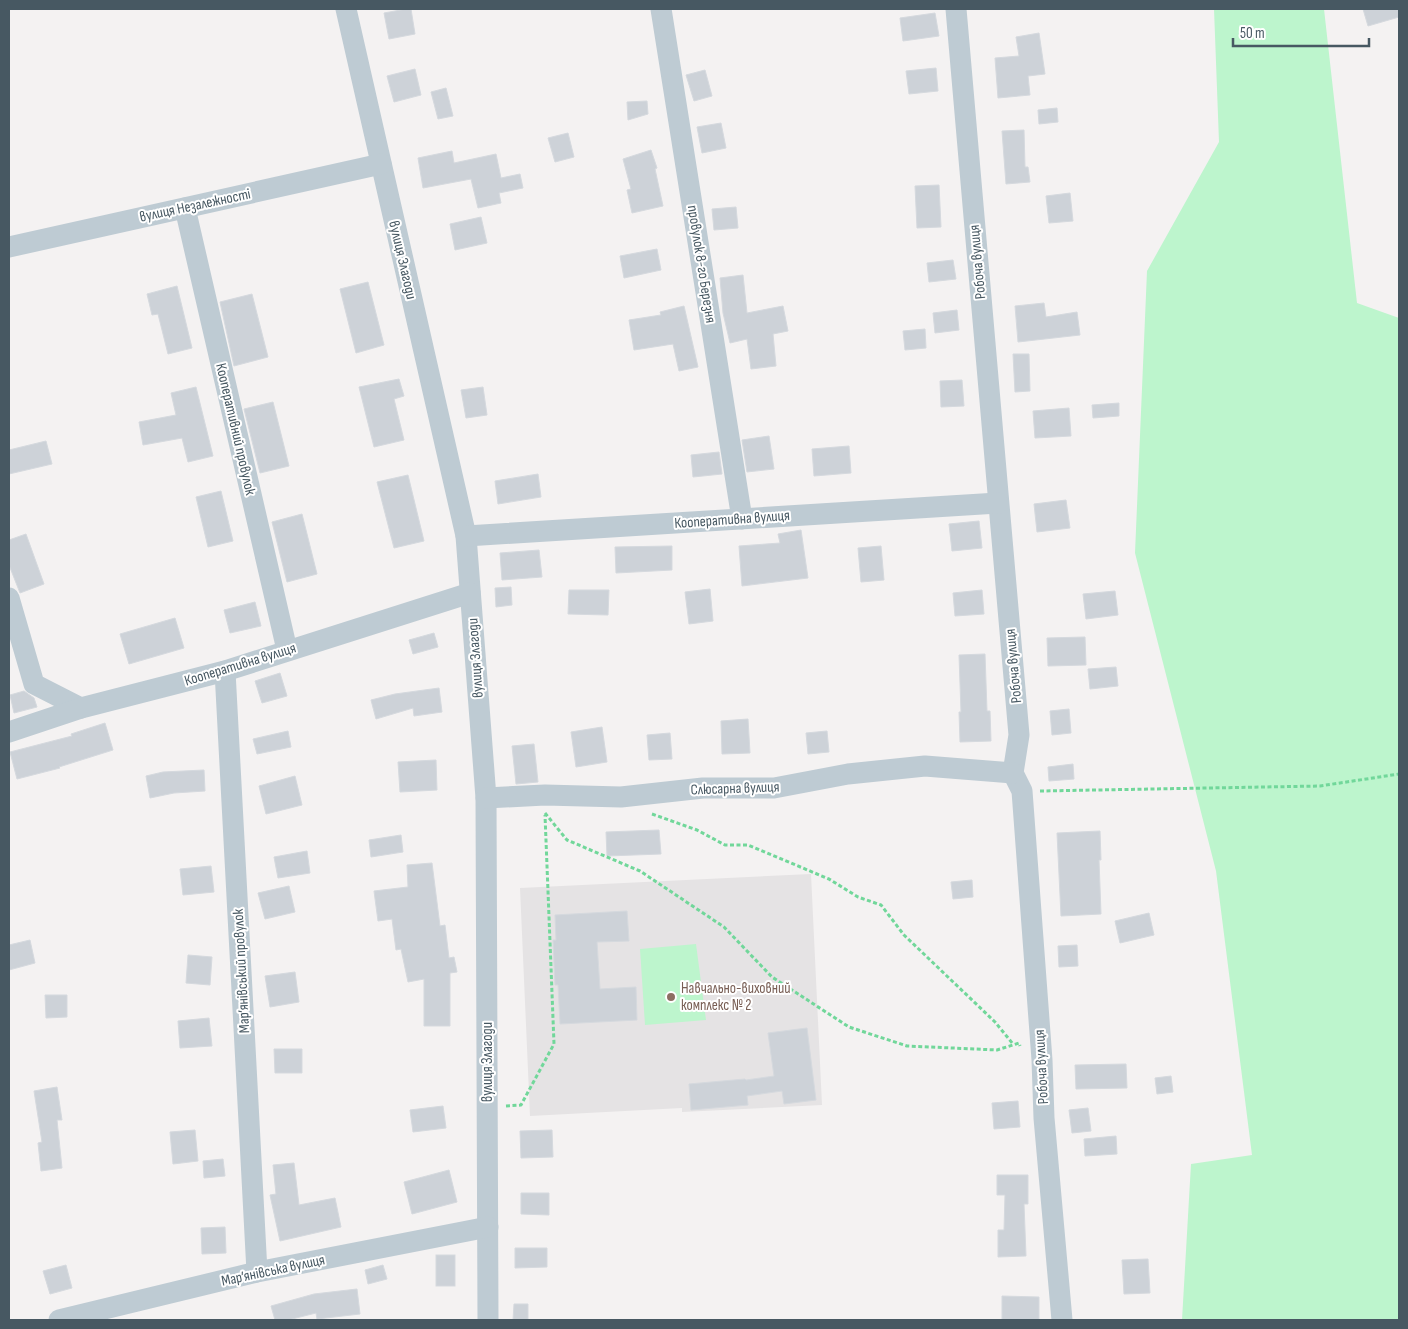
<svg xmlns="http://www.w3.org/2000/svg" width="1408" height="1329" font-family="'Sofia Sans Condensed',sans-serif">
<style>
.education{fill:#e5e3e4}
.green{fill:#bdf5cd}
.building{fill:#cdd2d8;stroke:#d5d9de}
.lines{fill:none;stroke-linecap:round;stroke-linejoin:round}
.path{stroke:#71d79a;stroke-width:3;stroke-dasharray:4 2.5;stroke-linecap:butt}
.street{stroke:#becbd3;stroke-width:21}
.education-dot{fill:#8d6e63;stroke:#fff;stroke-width:2}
.labels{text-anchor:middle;stroke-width:4;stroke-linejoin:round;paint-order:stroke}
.street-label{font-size:15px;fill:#475862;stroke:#fff}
.education-label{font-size:15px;fill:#785e54;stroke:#fff;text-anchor:start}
</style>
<rect width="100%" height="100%" fill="#f4f2f2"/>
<path class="education" d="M811,874L822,1105L682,1112V1108L530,1116L520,888Z"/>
<g class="green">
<path d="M1214,9H1324L1357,303L1399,318V1320H1182L1191,1164L1252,1155L1216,871L1135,553L1147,271L1219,142Z"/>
<path d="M696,944L706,1020L645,1025L640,949Z"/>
</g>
<g class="building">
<path d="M406,9H411L415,34L389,39L384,13Z"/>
<path d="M1363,9H1399V17L1368,26Z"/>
<path d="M935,13L939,36L903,41L900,18Z"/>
<path d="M1039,33L1045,74L1028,76L1030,95L998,98L995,58L1019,56L1016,37Z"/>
<path d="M936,68L938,91L909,94L906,71Z"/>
<path d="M415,69L421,95L394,102L387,76Z"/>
<path d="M705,70L712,96L694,101L686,75Z"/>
<path d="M446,88L453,116L438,119L431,92Z"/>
<path d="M647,101L648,114L628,120L627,102Z"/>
<path d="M1057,108L1058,122L1039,124L1038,110Z"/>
<path d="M721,123L726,148L702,153L697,127Z"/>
<path d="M1024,130L1025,167H1028L1030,182L1006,184L1002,131Z"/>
<path d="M568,133L574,157L555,162L548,138Z"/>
<path d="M651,150L657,168L655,169L663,206L632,213L627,190L631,189L623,159Z"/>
<path d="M452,151L454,163L496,154L501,178L520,174L523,188L499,193L501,203L478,208L471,179L423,188L418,158Z"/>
<path d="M939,185L941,227L917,228L915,186Z"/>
<path d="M1070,193L1073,221L1049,223L1046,196Z"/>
<path d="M736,207L738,228L714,230L712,209Z"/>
<path d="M481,217L487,243L455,250L450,224Z"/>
<path d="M657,249L661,270L624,278L620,256Z"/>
<path d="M953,260L956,279L929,282L927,263Z"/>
<path d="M743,275L747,313L783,306L788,331L773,334L776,366L751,369L747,339L730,343L723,313L720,278Z"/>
<path d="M368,282L384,345L356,353L340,289Z"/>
<path d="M177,286L192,348L168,354L158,314L152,315L147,294Z"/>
<path d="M252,294L268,357L234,366L220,302Z"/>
<path d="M1044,303L1046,317L1077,312L1080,335L1018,342L1015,306Z"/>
<path d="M684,306L698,367L679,371L673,344L634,350L629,320L661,315L660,312Z"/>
<path d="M957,310L959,330L935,333L933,313Z"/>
<path d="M925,329L926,348L905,350L903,331Z"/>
<path d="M1013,354H1029L1030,391L1015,392Z"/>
<path d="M399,379L404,396L394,399L404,440L374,447L359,387Z"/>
<path d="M962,380L964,406L941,407L940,381Z"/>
<path d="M196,387L213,456L188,462L182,438L143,445L139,422L176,415L171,393Z"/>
<path d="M483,387L487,415L466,418L461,390Z"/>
<path d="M273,402L289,466L260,473L244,409Z"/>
<path d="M1119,403V416L1093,418L1092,405Z"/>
<path d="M1069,408L1071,436L1035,438L1033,411Z"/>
<path d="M769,436L774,469L747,472L742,440Z"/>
<path d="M46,441L52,464L9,474V450Z"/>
<path d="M849,446L851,473L814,476L812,449Z"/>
<path d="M719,452L722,474L693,477L691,455Z"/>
<path d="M538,474L541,497L498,504L495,481Z"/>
<path d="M408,475L424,541L394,548L377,482Z"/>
<path d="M221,491L233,541L208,547L196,497Z"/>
<path d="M1066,500L1070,528L1037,532L1034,504Z"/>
<path d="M302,514L317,574L287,582L272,522Z"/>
<path d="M979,521L982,548L952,551L949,524Z"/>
<path d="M801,530L808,578L742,586L739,546L780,543L778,534Z"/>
<path d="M26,534L44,584L20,593L9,565V540Z"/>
<path d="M672,546V570L616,573L615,547Z"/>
<path d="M881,546L884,580L861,582L858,548Z"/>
<path d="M539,550L542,577L502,580L500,553Z"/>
<path d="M511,587L512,605L496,607L495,588Z"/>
<path d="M710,589L713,621L689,624L685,592Z"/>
<path d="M569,590H609L608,615L568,614Z"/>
<path d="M982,590L984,614L955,616L953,593Z"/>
<path d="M1115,591L1118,615L1086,619L1083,594Z"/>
<path d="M255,602L261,626L230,633L224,610Z"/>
<path d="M175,618L184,648L129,664L120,634Z"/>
<path d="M434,633L438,647L413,654L409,640Z"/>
<path d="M1085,637L1086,665L1048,666L1047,638Z"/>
<path d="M985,654L987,711H990L991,741L960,742L959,712H961L959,655Z"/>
<path d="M1116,667L1118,686L1090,689L1088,669Z"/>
<path d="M280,673L287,696L262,703L255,681Z"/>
<path d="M439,688L442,712L414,716L413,708L376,719L371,700L395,694Z"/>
<path d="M24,691L34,698L37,707L14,713L10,695Z"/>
<path d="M1069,709L1071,733L1052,735L1050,711Z"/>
<path d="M748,719L750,753L722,754L721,721Z"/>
<path d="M105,723L113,750L59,767L60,768L17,779L10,752L72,736L71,734Z"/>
<path d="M602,727L607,762L576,767L571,732Z"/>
<path d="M288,731L291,747L257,754L253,739Z"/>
<path d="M827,731L829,752L808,754L806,733Z"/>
<path d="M670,733L672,759L649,760L647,735Z"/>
<path d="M534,744L538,782L516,784L512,746Z"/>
<path d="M436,760L437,790L400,792L398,762Z"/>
<path d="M1073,764L1074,779L1049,781L1048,767Z"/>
<path d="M204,770L205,791L174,793L150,798L146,776L163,772Z"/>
<path d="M295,776L302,805L266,814L259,786Z"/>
<path d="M659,830L661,854L607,856L606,832Z"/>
<path d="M1100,831L1101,860H1099L1101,914L1061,916L1057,833Z"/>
<path d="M401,835L403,852L371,857L369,840Z"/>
<path d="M307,851L310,873L278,878L274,857Z"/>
<path d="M432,863L440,926L445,925L449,958L454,957L457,972L450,973V1026H424V979L408,982L401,949L396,950L392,919L378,921L374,891L408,887L407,865Z"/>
<path d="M211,866L214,892L183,895L180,869Z"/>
<path d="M972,880L973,897L953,899L951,882Z"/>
<path d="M289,886L295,912L265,919L258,893Z"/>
<path d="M627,911L629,941L597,942L600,989L636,987L637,1020L560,1024L558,985H555L553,940H556L555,915Z"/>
<path d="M1149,913L1154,935L1120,943L1115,921Z"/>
<path d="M30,940L35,963L9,970V945Z"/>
<path d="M1077,945L1078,966L1059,967L1058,946Z"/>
<path d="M188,955L212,957L210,985L186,983Z"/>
<path d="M295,972L299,1002L270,1007L265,976Z"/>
<path d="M45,995H67V1017L46,1018Z"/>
<path d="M209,1018L212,1046L180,1048L178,1021Z"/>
<path d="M807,1028L816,1100L784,1104L782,1091L747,1096L748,1105L691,1110L689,1084L745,1079L746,1080L774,1076L768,1033Z"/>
<path d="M274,1049H302V1073H275Z"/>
<path d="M1126,1064L1127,1088L1076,1089L1075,1065Z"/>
<path d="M1171,1076L1173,1092L1157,1094L1155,1078Z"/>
<path d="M57,1087L62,1120H57L62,1168L41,1171L38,1143L42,1142L34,1091Z"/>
<path d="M1018,1101L1020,1127L994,1129L992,1103Z"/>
<path d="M443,1106L446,1128L413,1132L410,1110Z"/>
<path d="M1088,1108L1091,1131L1072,1133L1069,1110Z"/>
<path d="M195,1130L198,1161L173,1164L170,1132Z"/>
<path d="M552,1130L553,1157L521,1158L520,1131Z"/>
<path d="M1116,1136L1117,1154L1085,1156L1084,1139Z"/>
<path d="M223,1159L225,1176L204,1178L203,1161Z"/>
<path d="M294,1163L299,1205L335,1198L341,1227L280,1241L270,1195L276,1194L273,1165Z"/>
<path d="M449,1170L457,1202L412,1214L404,1182Z"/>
<path d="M997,1175H1028V1204H1024L1026,1256L998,1257V1230H1004L1005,1195H997Z"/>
<path d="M521,1193H549V1215L521,1214Z"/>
<path d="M225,1227L226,1253L202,1254L201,1228Z"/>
<path d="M515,1248H547V1267L515,1268Z"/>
<rect x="436" y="1255" width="19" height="31"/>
<path d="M1148,1259L1150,1293L1124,1294L1122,1260Z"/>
<path d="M66,1265L72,1288L50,1294L43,1271Z"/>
<path d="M383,1265L387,1279L368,1284L365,1270Z"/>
<path d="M357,1289L360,1314L317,1319L316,1313L288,1320H275L271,1306L314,1294Z"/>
<path d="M1002,1296L1039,1297V1320H1002Z"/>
<path d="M514,1304H528V1320H513Z"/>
</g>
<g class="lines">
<g class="path">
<path d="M1040,791L1320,786L1399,774"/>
<path d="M545,813L567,840L640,871L724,927L772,977L849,1027L907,1046L997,1050L1019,1043L1020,1046"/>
<path d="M652,814L697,830L725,845H748L829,879L858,897L881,905L904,935L995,1022L1013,1044"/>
<path d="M506,1106L521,1105L554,1044L545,815"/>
</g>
<g class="street">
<path d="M346,9L466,536L486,798L488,1320"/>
<path d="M661,9L742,519"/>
<path d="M956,9L1019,735L1013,773L1022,791L1042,1060L1044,1118L1062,1320"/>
<path d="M185,208L287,650"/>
<path d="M9,247L381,164"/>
<path d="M466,536L998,503"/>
<path d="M9,598L34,684L81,708"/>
<path d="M225,671L257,1272"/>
<path d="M9,732L81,708L225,671L470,593"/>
<path d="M486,798L545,795L621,797L703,788H774L848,774L925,766L1013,773"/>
<path d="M59,1320L257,1272L488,1227"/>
</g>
</g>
<circle class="education-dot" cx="671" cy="997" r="5"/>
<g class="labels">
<g class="street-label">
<text transform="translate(195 205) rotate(-12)" y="5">вулиця Незалежності</text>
<text transform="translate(403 260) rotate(77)" y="5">вулиця Злагоди</text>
<text transform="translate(977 262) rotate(-95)" y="5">Робоча вулиця</text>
<text transform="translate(702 264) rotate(81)" y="5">провулок 8-го Березня</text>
<text transform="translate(236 429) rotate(77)" y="5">Кооперативний провулок</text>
<text transform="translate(732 519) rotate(-4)" y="5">Кооперативна вулиця</text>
<text transform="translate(475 658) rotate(-94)" y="5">вулиця Злагоди</text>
<text transform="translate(240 664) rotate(-17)" y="5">Кооперативна вулиця</text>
<text transform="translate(1013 666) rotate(-95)" y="5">Робоча вулиця</text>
<text transform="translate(735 788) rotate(-2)" y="5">Слюсарна вулиця</text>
<text transform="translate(241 971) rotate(-93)" y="5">Мар’янівський провулок</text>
<text transform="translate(487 1062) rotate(-90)" y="5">вулиця Злагоди</text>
<text transform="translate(1041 1067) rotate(-93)" y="5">Робоча вулиця</text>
<text transform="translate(273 1270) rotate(-12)" y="5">Мар’янівська вулиця</text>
</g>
<g class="education-label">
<text x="681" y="993">Навчально-виховний<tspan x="681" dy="17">комплекс № 2</tspan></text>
</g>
</g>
<rect width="1408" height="1329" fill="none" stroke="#475862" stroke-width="20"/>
<path d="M1233 38v8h136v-8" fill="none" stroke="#475862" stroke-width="2.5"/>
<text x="1240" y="38" font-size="15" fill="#475862" stroke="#ffffff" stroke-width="4" paint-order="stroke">50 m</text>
</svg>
